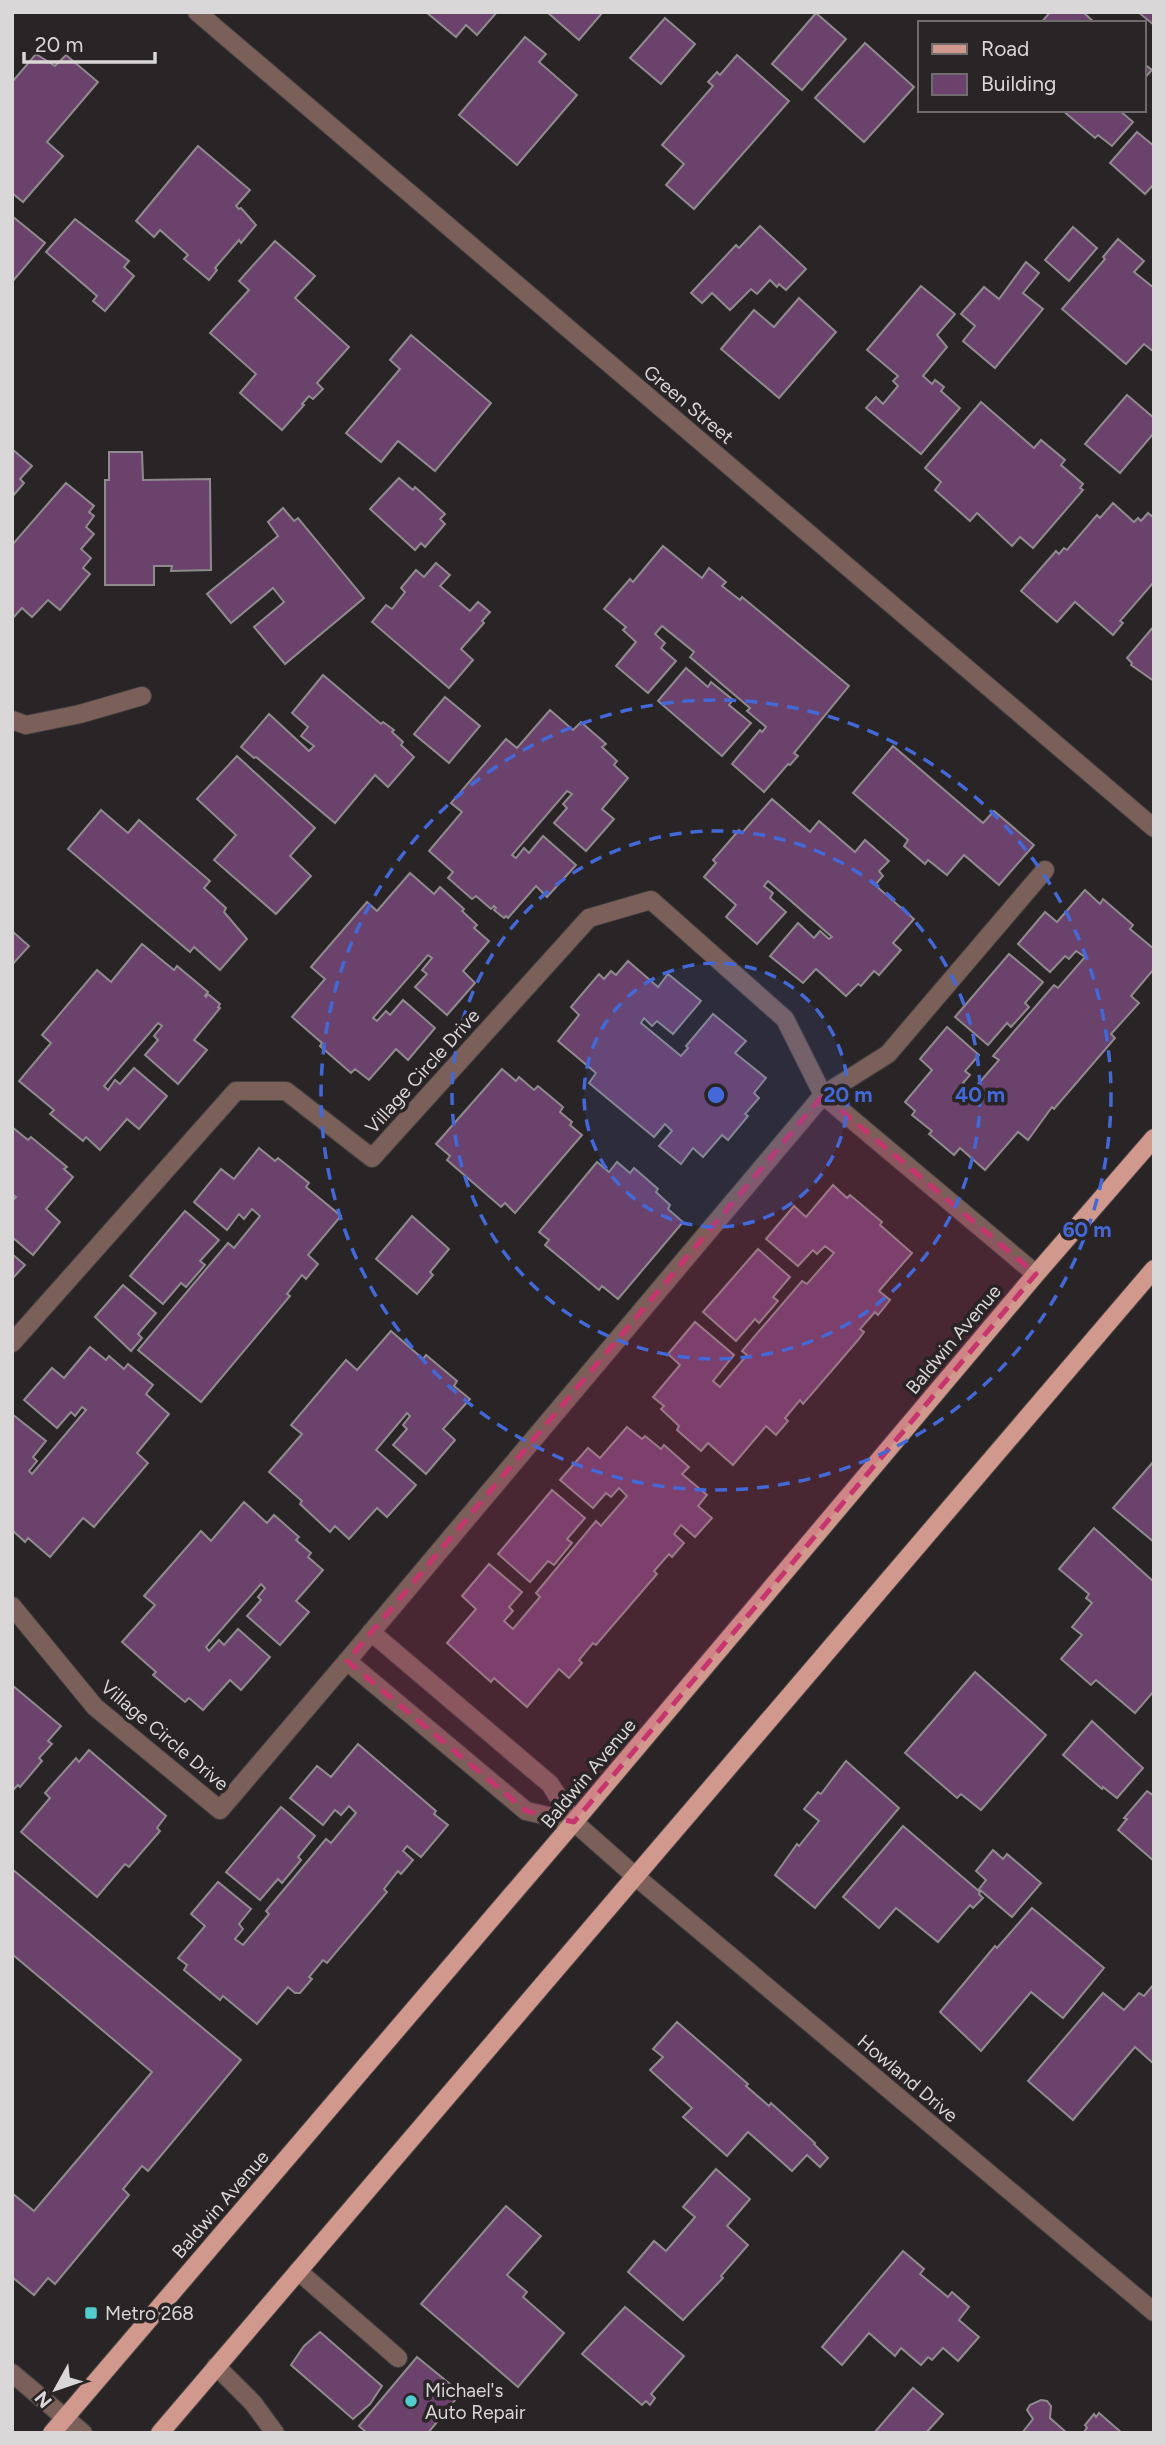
<svg xmlns="http://www.w3.org/2000/svg" width="1166" height="2445" font-family="Figtree,sans-serif">
<style>
.building{fill:#6b426b;stroke:#8f8a8e;stroke-width:2}
.lines{fill:none;stroke-linecap:round;stroke-linejoin:round}
.minor-casing{stroke:#454142;stroke-width:20}
.major-casing{stroke:#454142;stroke-width:20}
.minor{stroke:#7b605a;stroke-width:18}
.major{stroke:#d1998d;stroke-width:18}
.marked{fill:#c6356e;fill-opacity:0.2;stroke:#c6356e;stroke-width:5;stroke-dasharray:14 9;stroke-linejoin:round}
.ring{fill:none;stroke:#4369d8;stroke-width:3.5;stroke-dasharray:12 9}
.poi-dot{fill:#52cdce;stroke:#292425;stroke-width:2.5}
.labels{text-anchor:middle;stroke-width:7;stroke-linejoin:round;paint-order:stroke}
.street-label{font-size:19px;fill:#dad7d8;stroke:#292425}
.poi-label{font-size:19px;fill:#dad7d8;stroke:#292425;text-anchor:start}
.centre{fill:#4369d8;stroke:#292425;stroke-width:3.5}
.ring-label{font-size:21px;text-anchor:middle;font-weight:bold;fill:#4369d8;stroke:#292425;stroke-width:7;stroke-linejoin:round;paint-order:stroke}
</style>
<rect width="100%" height="100%" fill="#292425"/>
<g class="building">
<path d="M426,12H497L477,35L466,25L456,37Z"/>
<path d="M547,12H603L579,40Z"/>
<path d="M1050,12H1083L1095,23H1041Z"/>
<path d="M1138,12H1154V25Z"/>
<path d="M816,13L846,39L802,90L772,64Z"/>
<path d="M665,18L695,44L661,84L630,58Z"/>
<path d="M525,37L546,54L539,62L577,95L517,165L459,115Z"/>
<path d="M865,43L914,87L864,142L815,98Z"/>
<path d="M36,54L55,66L66,55L98,82L47,142L63,156L23,202L12,193V82Z"/>
<path d="M737,55L789,101L694,209L666,185L684,164L662,145L713,86L708,82L717,72L720,75Z"/>
<path d="M1143,63L1152,70L1143,80Z"/>
<path d="M1062,110H1119L1133,122L1112,146L1098,135L1095,138Z"/>
<path d="M1137,132L1154,146V184L1145,194L1110,163Z"/>
<path d="M198,146L250,190L236,206L239,209L241,208L256,225L241,243L239,240L215,268L217,270L209,280L184,259L188,255L160,230L154,237L136,221Z"/>
<path d="M12,216L45,243L12,282Z"/>
<path d="M75,219L129,261L124,267L134,276L105,311L93,301L97,296L46,252Z"/>
<path d="M760,226L806,269L786,290L779,284L777,287L770,280L757,294L751,289L730,310L712,293L702,303L691,293L736,245L739,248Z"/>
<path d="M1073,227L1097,248L1069,281L1045,260Z"/>
<path d="M1118,239L1144,261L1134,272L1154,288V352L1144,344L1126,364L1062,309L1105,259L1103,257Z"/>
<path d="M275,241L315,276L295,298L349,347L317,383L323,389L313,399L309,396L302,404L304,405L282,430L240,393L256,374L210,333L249,290L239,281Z"/>
<path d="M1026,262L1039,273L1023,293L1043,309L995,368L963,341L975,326L961,314L984,287L999,299Z"/>
<path d="M921,286L955,314L937,335L947,347L923,376L932,384L935,380L944,387L941,391L960,408L921,454L866,408L876,397L883,404L898,386L893,381L898,376L867,350Z"/>
<path d="M799,298L836,332L779,398L721,349L754,310L774,327Z"/>
<path d="M411,335L491,403L435,471L398,441L381,462L346,433L400,369L390,360Z"/>
<path d="M1127,395L1154,418V433L1120,473L1085,444Z"/>
<path d="M981,402L1034,448L1041,440L1065,460L1061,465L1083,484L1080,488L1083,490L1033,548L1020,537L1012,546L977,513L970,521L935,490L941,482L925,468Z"/>
<path d="M12,449L32,466L20,479L24,483L12,497Z"/>
<path d="M109,452H142L143,480L210,479L211,570L171,571L172,566H154V585H105V480H109Z"/>
<path d="M399,478L413,490L415,487L445,514L440,519L445,524L425,547L421,543L415,550L370,509Z"/>
<path d="M66,483L94,506L89,512L94,516L86,527L94,534L81,549L91,558L83,568L90,574L60,610L48,600L32,617L22,608L12,619V545Z"/>
<path d="M1113,503L1134,522L1138,518L1141,521L1148,513L1154,518V582L1120,621L1123,623L1113,635L1075,602L1057,622L1021,591L1056,551L1059,554L1064,548L1067,550L1097,515L1100,518Z"/>
<path d="M283,508L294,521L298,518L364,598L285,664L254,627L284,602L273,588L231,623L207,594L278,536L268,522Z"/>
<path d="M663,546L702,578L709,568L726,582L722,586L740,600L742,597L849,686L794,753L798,756L790,765L788,764L764,792L732,764L760,730L762,732L766,727L747,711L750,708L690,657L694,652L662,626L655,634L665,643L661,648L676,661L648,693L616,666L636,642L623,630L626,627L604,609L630,579L633,582Z"/>
<path d="M436,563L450,575L440,586L470,611L478,602L490,612L482,621L484,623L461,649L473,660L449,688L372,622L386,605L392,609L405,592L401,588L416,570L424,577Z"/>
<path d="M1154,626V681L1131,665L1132,663L1127,658Z"/>
<path d="M686,668L708,687L711,682L733,700L729,705L751,723L722,756L658,701Z"/>
<path d="M323,675L381,724L383,722L394,730L392,732L403,742L401,745L414,757L388,787L375,775L335,823L256,757L254,758L241,747L269,714L309,751L314,746L301,736L308,727L292,713Z"/>
<path d="M445,697L480,726L449,763L414,734Z"/>
<path d="M550,710L573,730L581,722L606,744L602,747L617,761L614,765L628,778L602,809L614,819L586,851L554,823L567,808L563,804L572,794L567,791L512,855L516,858L524,848L529,853L543,836L576,865L547,897L536,886L508,918L506,916L504,918L494,910L496,908L494,906L491,909L476,896L472,899L448,878L453,872L429,851L462,812L451,803L506,739L517,748Z"/>
<path d="M893,746L983,823L994,811L1034,845L999,885L964,855L947,875L928,860L925,864L904,846L908,840L853,793Z"/>
<path d="M237,756L315,828L290,856L311,876L276,914L214,860L236,835L197,799Z"/>
<path d="M772,799L810,832L819,821L855,852L865,840L889,861L879,871L883,876L875,885L914,919L893,943L901,950L879,975L874,971L861,986L858,984L846,996L816,969L803,983L770,956L798,923L814,938L820,931L829,939L832,937L768,881L764,886L773,893L770,898L786,912L757,944L726,917L736,905L704,877L716,863L713,860L739,830L742,833Z"/>
<path d="M101,810L128,833L139,820L210,881L204,888L226,908L224,912L247,939L220,970L194,947L190,952L68,849Z"/>
<path d="M410,873L434,894L440,887L464,909L462,911L477,925L474,928L489,941L463,971L475,983L447,1015L415,987L427,974L422,970L432,958L428,955L373,1018L377,1021L386,1011L390,1015L403,1000L435,1028L408,1060L396,1049L369,1080L355,1069L351,1073L320,1046L322,1043L292,1017L325,979L311,967L367,902L377,911Z"/>
<path d="M1085,890L1100,904L1103,899L1133,925L1130,929L1154,949V969L1131,996L1139,1003L1111,1034L1115,1038L1054,1109L1052,1107L1028,1140L1018,1132L985,1170L960,1148L954,1155L929,1134L932,1131L912,1115L915,1111L905,1102L932,1070L920,1059L947,1027L979,1055L965,1071L970,1075L963,1083L972,1091L999,1060L993,1056L1054,985L1058,988L1085,957L1076,951L1069,959L1065,956L1050,972L1018,944L1045,912L1057,922Z"/>
<path d="M12,931L29,946L12,965Z"/>
<path d="M142,944L174,970L177,966L208,992L205,996L206,997L208,994L220,1004L218,1007L220,1008L194,1040L207,1050L178,1084L145,1055L158,1040L154,1036L162,1026L158,1023L104,1086L108,1090L115,1080L120,1084L134,1068L167,1096L139,1129L127,1119L100,1150L86,1137L83,1141L50,1114L54,1110L19,1081L51,1043L42,1035L97,970L111,982Z"/>
<path d="M1009,954L1043,982L1025,1003L1029,1007L1011,1027L1007,1023L988,1045L955,1017Z"/>
<path d="M628,961L658,987L668,974L701,1001L673,1034L657,1021L652,1026L644,1018L641,1023L681,1056L688,1048L686,1046L713,1014L746,1041L735,1053L766,1078L754,1093L759,1098L745,1114L748,1116L728,1140L722,1135L703,1157L693,1148L681,1164L659,1146L672,1131L665,1124L654,1137L589,1083L596,1073L558,1041L579,1015L571,1007L599,974L604,979L611,971L616,975Z"/>
<path d="M502,1069L516,1081L519,1077L534,1090L538,1086L563,1107L560,1112L572,1122L570,1125L582,1135L515,1213L505,1203L501,1207L447,1160L450,1156L436,1144Z"/>
<path d="M12,1127L28,1140L31,1137L67,1167L64,1169L73,1177L46,1209L60,1222L33,1255L12,1237V1201L16,1197L12,1194Z"/>
<path d="M259,1148L275,1161L278,1158L309,1183L306,1187L341,1216L308,1255L318,1264L306,1279L302,1275L287,1294L290,1296L201,1402L138,1350L228,1243L234,1248L260,1216L252,1209L244,1219L239,1214L227,1230L194,1202L221,1169L234,1179Z"/>
<path d="M597,1162L609,1172L617,1162L630,1173L634,1168L658,1189L656,1192L670,1205L668,1209L683,1222L618,1299L602,1286L599,1290L545,1245L549,1240L539,1232Z"/>
<path d="M833,1185L847,1198L850,1195L882,1222L880,1225L912,1253L879,1291L890,1300L878,1315L875,1312L860,1329L864,1332L858,1340L803,1404L800,1400L785,1418L788,1421L776,1435L766,1426L733,1465L708,1443L701,1451L677,1430L679,1426L661,1409L664,1406L653,1397L680,1365L668,1354L695,1322L734,1355L713,1381L720,1387L747,1355L742,1351L802,1281L807,1284L834,1253L825,1246L817,1254L813,1250L798,1266L766,1239L794,1206L806,1217Z"/>
<path d="M185,1211L219,1240L200,1261L205,1265L186,1287L181,1283L163,1304L130,1276Z"/>
<path d="M412,1216L449,1249L430,1272L433,1275L417,1294L376,1259Z"/>
<path d="M758,1249L790,1277L773,1297L778,1301L759,1323L755,1319L736,1341L703,1312Z"/>
<path d="M12,1254L25,1265L12,1279Z"/>
<path d="M123,1285L156,1313L138,1334L142,1338L131,1351L95,1317Z"/>
<path d="M391,1331L423,1359L426,1355L457,1381L454,1386L470,1399L443,1429L455,1440L426,1474L393,1445L407,1429L403,1425L410,1416L407,1413L376,1450L416,1485L387,1517L377,1508L349,1539L335,1526L330,1532L300,1504L302,1501L269,1472L302,1434L291,1425L346,1360L357,1370Z"/>
<path d="M90,1347L106,1360L109,1356L124,1369L128,1364L153,1385L146,1394L169,1414L137,1453L148,1463L94,1527L83,1518L50,1557L28,1538L25,1542L12,1530V1414L46,1441L33,1457L37,1461L29,1471L32,1474L86,1410L82,1407L75,1416L71,1412L57,1428L24,1400L52,1368L64,1378Z"/>
<path d="M627,1427L642,1439L645,1436L661,1449L664,1445L689,1467L682,1474L707,1495L698,1506L712,1518L695,1537L681,1525L674,1534L684,1543L672,1557L669,1554L654,1571L657,1574L596,1645L593,1643L579,1660L582,1663L569,1678L559,1669L527,1707L494,1678L491,1682L447,1643L476,1609L462,1596L489,1564L522,1592L509,1607L513,1611L504,1621L513,1629L540,1597L536,1593L596,1521L601,1526L627,1496L619,1488L611,1497L606,1493L593,1508L560,1480L588,1448L600,1458Z"/>
<path d="M1154,1461V1542L1113,1508Z"/>
<path d="M552,1490L585,1518L567,1539L572,1543L554,1565L548,1561L530,1582L498,1554Z"/>
<path d="M244,1502L267,1523L274,1515L299,1537L296,1540L311,1553L308,1557L323,1570L296,1601L309,1612L280,1645L247,1616L261,1600L258,1597L265,1588L261,1584L206,1647L209,1651L219,1640L224,1645L238,1629L270,1657L241,1690L230,1680L203,1710L189,1698L185,1702L153,1675L156,1672L122,1642L155,1605L144,1596L201,1531L211,1541Z"/>
<path d="M1094,1528L1154,1582V1691L1135,1713L1096,1680L1091,1685L1061,1659L1082,1635L1072,1627L1092,1603L1086,1598L1089,1594L1059,1569Z"/>
<path d="M975,1672L1046,1735L981,1810L961,1794L957,1798L905,1753Z"/>
<path d="M12,1685L61,1726L48,1741L52,1744L39,1758L42,1761L20,1787L18,1785L12,1791Z"/>
<path d="M1092,1721L1143,1768L1117,1798L1103,1787L1102,1789L1063,1755Z"/>
<path d="M358,1744L436,1811L434,1814L448,1825L421,1857L407,1846L403,1851L413,1860L401,1874L398,1871L384,1889L387,1892L327,1963L323,1960L309,1977L312,1979L300,1993H295L288,1987L257,2024L223,1996L220,2000L184,1970L187,1965L178,1958L205,1926L191,1914L218,1882L251,1909L239,1924L243,1929L235,1939L243,1945L269,1914L266,1911L326,1839L331,1843L356,1813L349,1806L341,1815L335,1810L323,1825L290,1798L317,1766L331,1777Z"/>
<path d="M89,1750L166,1816L157,1828L160,1831L129,1867L125,1864L97,1897L21,1832L50,1798L45,1793L76,1758L79,1762Z"/>
<path d="M846,1761L899,1808L815,1908L775,1875L797,1844L799,1846L819,1821L804,1809L818,1792L821,1794Z"/>
<path d="M1147,1791L1154,1796V1861L1118,1830L1127,1819L1124,1818Z"/>
<path d="M281,1807L315,1836L298,1857L301,1860L282,1883L278,1879L260,1900L226,1872Z"/>
<path d="M903,1826L980,1892L979,1894L983,1898L973,1908L970,1905L938,1942L896,1908L879,1928L843,1897Z"/>
<path d="M993,1850L1003,1859L1007,1854L1041,1883L1012,1917L979,1889L986,1880L976,1871Z"/>
<path d="M12,1869L241,2060L148,2171L142,2166L123,2189L129,2195L55,2284L48,2278L34,2295L12,2277V2193L34,2211L152,2072L12,1954Z"/>
<path d="M1032,1908L1104,1968L1063,2018L1031,1992L981,2051L940,2012L995,1946L997,1948Z"/>
<path d="M1154,1984V2064L1135,2047L1073,2120L1028,2081L1103,1993L1124,2010L1139,1993L1144,1996Z"/>
<path d="M677,2022L748,2084L746,2086L769,2106L771,2103L815,2143L814,2144L828,2158L820,2167L807,2155L792,2171L748,2132L727,2156L683,2117L692,2108L650,2070L663,2057L653,2049Z"/>
<path d="M716,2169L750,2199L727,2226L748,2245L721,2276L723,2278L683,2320L628,2272L654,2241L666,2251L695,2217L683,2207Z"/>
<path d="M506,2206L541,2236L507,2275L527,2292L523,2297L564,2333L518,2387L421,2304Z"/>
<path d="M903,2251L924,2269L920,2274L948,2297L952,2292L969,2307L959,2320L979,2337L958,2361L943,2348L932,2360L928,2357L921,2365L901,2348L895,2356L869,2333L842,2365L822,2347Z"/>
<path d="M625,2307L684,2356L651,2394L655,2398L650,2405L646,2401L642,2405L582,2354Z"/>
<path d="M320,2332L382,2386L370,2404L353,2419L291,2365L304,2346Z"/>
<path d="M417,2357L461,2393L428,2433H367L359,2426Z"/>
<path d="M913,2388L943,2414L926,2433H874Z"/>
<path d="M1041,2400L1047,2401L1051,2406L1050,2418L1067,2433H1022L1033,2419L1027,2410L1030,2405Z"/>
<path d="M1099,2413L1122,2433H1083L1087,2428L1085,2425L1094,2414L1096,2417Z"/>
</g>
<g class="lines">
<defs>
<g id="minor">
<path d="M197,12L1154,828"/>
<path d="M12,720L26,725L80,714L142,696"/>
<path d="M12,1343L236,1091H286L372,1158L589,918L651,900L785,1019L823,1095L1036,1274"/>
<path d="M12,1606L95,1707L220,1810L347,1661L823,1095L888,1054L1045,870"/>
<path d="M371,1632L550,1784L574,1822L635,1876L1154,2312"/>
<path d="M347,1661L526,1811L574,1822"/>
<path d="M298,2271L398,2358"/>
<path d="M216,2366L253,2403L275,2433"/>
<path d="M12,2373L83,2433"/>
</g>
<g id="major">
<path d="M52,2433L574,1822L1036,1274L1154,1138"/>
<path d="M160,2433L1154,1269"/>
</g>
</defs>
<use href="#minor" class="minor-casing"/>
<use href="#major" class="major-casing"/>
<use href="#minor" class="minor"/>
<use href="#major" class="major"/>
</g>
<path class="marked" d="M823,1095L1036,1274L574,1822L526,1811L347,1661Z"/>
<circle cx="716" cy="1095" r="132" fill="#4369d8" fill-opacity=".12"/>
<g class="ring">
<circle cx="716" cy="1095" r="132"/>
<circle cx="716" cy="1095" r="264"/>
<circle cx="716" cy="1095" r="395"/>
</g>
<g class="poi-dot">
<rect x="84" y="2306" width="14" height="14" rx="3.5"/>
<circle cx="411" cy="2401" r="7"/>
</g>
<g class="labels">
<g class="street-label">
<text transform="translate(689 404) rotate(40)" y="7">Green Street</text>
<text transform="translate(422 1071) rotate(-48)" y="7">Village Circle Drive</text>
<text transform="translate(953 1339) rotate(-50)" y="7">Baldwin Avenue</text>
<text transform="translate(165 1735) rotate(40)" y="7">Village Circle Drive</text>
<text transform="translate(588 1773) rotate(-50)" y="7">Baldwin Avenue</text>
<text transform="translate(908 2078) rotate(40)" y="7">Howland Drive</text>
<text transform="translate(220 2204) rotate(-49)" y="7">Baldwin Avenue</text>
</g>
<g class="poi-label">
<text x="105" y="2320">Metro 268</text>
<text x="425" y="2397">Michael's<tspan x="425" dy="22">Auto Repair</tspan></text>
</g>
</g>
<circle cx="716" cy="1095" r="10" class="centre"/>
<g class="ring-label">
<text x="848" y="1102">20 m</text>
<text x="980" y="1102">40 m</text>
<text x="1087" y="1237">60 m</text>
</g>
<rect width="1166" height="2445" fill="none" stroke="#dad7d8" stroke-width="28"/>
<rect x="918" y="21" width="228" height="91" fill="#292425" stroke="#706c6d" stroke-width="2"/>
<rect x="932" y="44" width="35" height="10" fill="#d1998d" stroke="#706c6d" stroke-width="2"/>
<text x="981" y="56" font-size="21" fill="#dad7d8">Road</text>
<rect x="932" y="74" width="35" height="21" fill="#6b426b" stroke="#706c6d" stroke-width="2"/>
<text x="981" y="91" font-size="21" fill="#dad7d8">Building</text>
<g transform="translate(56 2389) rotate(230)" stroke="#292425" stroke-width="5" paint-order="stroke">
<path d="M0-5L12 26L0 18L-12 26Z" fill="#dad7d8"/>
<text y="-10" font-size="19" font-weight="bold" text-anchor="middle" fill="#dad7d8">N</text>
</g>
<path d="M24 52v10h131v-10" fill="none" stroke="#dad7d8" stroke-width="3.5"/>
<text x="35" y="52" font-size="21" fill="#dad7d8" stroke="#292425" stroke-width="5" paint-order="stroke">20 m</text>
</svg>
